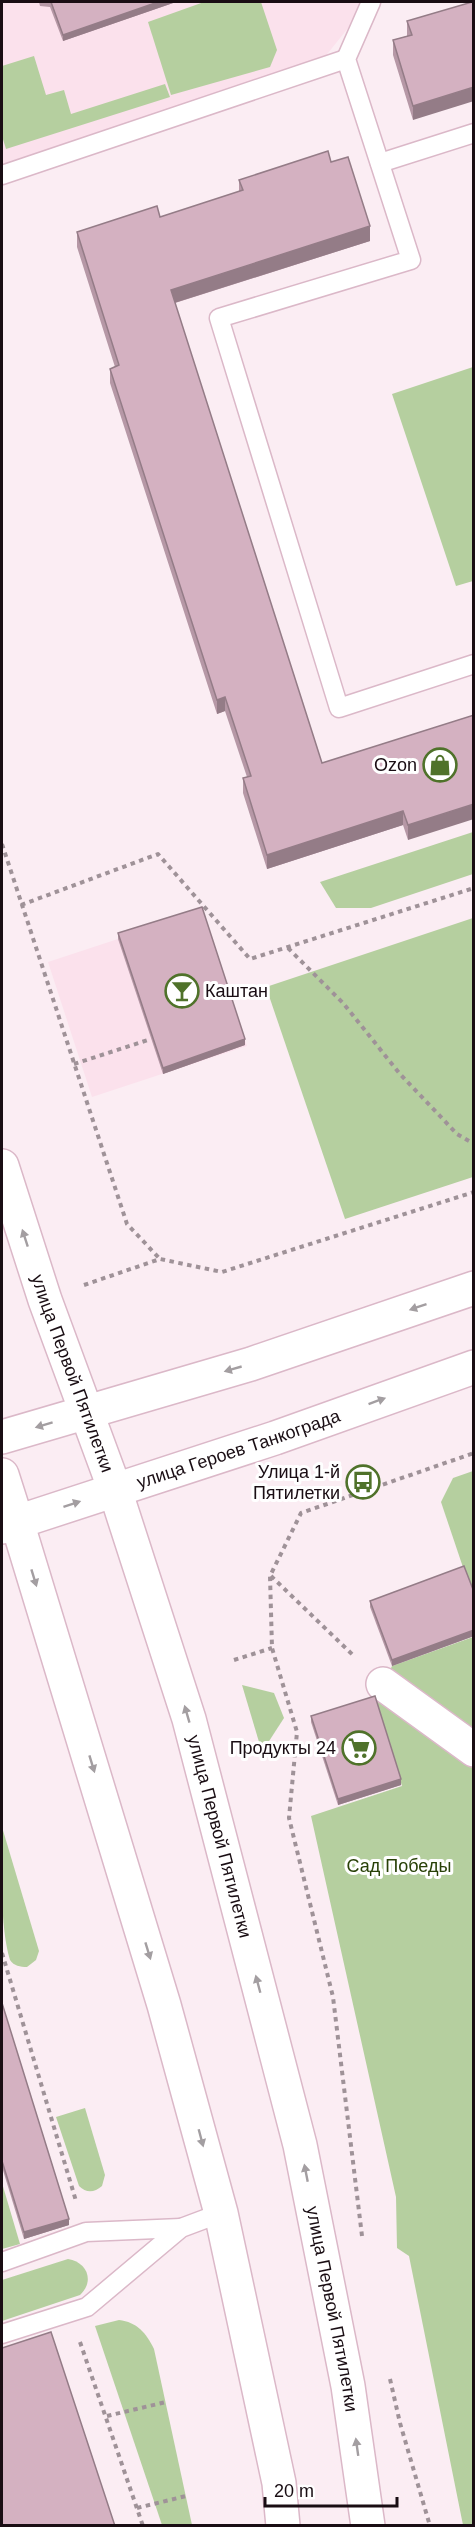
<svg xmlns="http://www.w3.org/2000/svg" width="475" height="2527" font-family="Arial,sans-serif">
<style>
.built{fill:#fbe1ec}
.green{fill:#b5cf9f}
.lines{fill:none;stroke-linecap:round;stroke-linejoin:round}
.lane-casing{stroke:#dbb8c8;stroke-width:21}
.street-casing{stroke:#dbb8c8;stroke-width:36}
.secondary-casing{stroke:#dbb8c8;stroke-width:36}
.primary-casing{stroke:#dbb8c8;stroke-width:36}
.path{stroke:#9f9298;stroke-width:4;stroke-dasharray:4.5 4.5;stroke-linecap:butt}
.lane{stroke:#fff;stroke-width:18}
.street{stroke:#fff;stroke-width:33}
.secondary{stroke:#fff;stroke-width:33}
.primary{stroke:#fff;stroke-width:33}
.wall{fill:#b698a6}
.shaded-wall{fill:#947c87}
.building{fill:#d4b1c1;stroke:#947c87;stroke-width:1.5}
.oneway{fill:#a39ea1}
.labels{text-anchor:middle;stroke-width:6;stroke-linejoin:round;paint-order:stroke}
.poi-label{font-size:18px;fill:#190d13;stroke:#fff;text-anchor:end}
.street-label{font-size:18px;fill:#190d13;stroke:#fff}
.park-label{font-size:18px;fill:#284107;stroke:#fff}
</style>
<rect width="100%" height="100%" fill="#fbedf3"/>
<g class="built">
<path d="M2,2H369L324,58L2,164Z"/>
<path d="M203,911L247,1046L92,1097L48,962Z"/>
</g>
<g class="green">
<path d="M204,2H261L277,50L270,67L171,95L148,22Z"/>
<path d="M34,56L46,95L64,90L71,114L165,84L170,97L6,149L2,136V66Z"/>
<path d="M473,367V581L456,586L392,394Z"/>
<path d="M473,832V874L371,908H336L320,882Z"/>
<path d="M473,918V1177L345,1219L266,987Z"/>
<path d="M473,1471V1597L441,1502L453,1478Z"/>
<path d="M473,1637V2525H463L409,2256L397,2248L396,2197L311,1816L402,1786L375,1702L392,1666Z"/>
<path d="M242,1685L274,1693L284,1718L262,1752Z"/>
<path d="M2,1827L39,1951L36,1960L27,1967C20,1967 14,1966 10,1960C0,1929 1,1863 2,1827Z"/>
<path d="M85,2108L105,2175L102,2186C94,2193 86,2193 79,2186L56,2117Z"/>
<path d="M2,2183L20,2244L2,2249Z"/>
<path d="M68,2259C87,2262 95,2281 80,2295L2,2321V2280Z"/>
<path d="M119,2320C137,2322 146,2333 154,2349L192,2525H162L95,2326Z"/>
</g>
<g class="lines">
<defs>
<g id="lane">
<path d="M371,2L346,59L411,260L219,318L339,708L474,664"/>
<path d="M380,163L474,133"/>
<path d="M2,175L346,59"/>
<path d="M2,2262L86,2232L181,2228"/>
<path d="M2,2334L87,2307L181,2228L221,2213"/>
</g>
<path id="street" d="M383,1684L474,1750"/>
<g id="secondary">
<path id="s1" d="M115,1490L189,1719L300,2145L348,2386L368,2526"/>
<path d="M17,1522L164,2005L221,2213L279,2483L283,2526"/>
</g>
<g id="primary">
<path id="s2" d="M2,1166L45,1300L115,1490"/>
<path d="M2,1437L251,1364L474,1288"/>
<path d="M2,1475L17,1522"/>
<path id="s3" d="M2,1527L275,1438L474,1367"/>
</g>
</defs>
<use href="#lane" class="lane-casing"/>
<use href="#street" class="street-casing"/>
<use href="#secondary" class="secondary-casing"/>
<use href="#primary" class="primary-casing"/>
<g class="path">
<path d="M2,844L127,1224L160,1259"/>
<path d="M21,905L158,854L250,959L474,888"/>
<path d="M288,948L343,1003L400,1074L457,1134L474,1144"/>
<path d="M74,1064L151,1039"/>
<path d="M84,1285L160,1259L222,1272L474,1192"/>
<path d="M271,1576L354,1656"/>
<path d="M234,1660L272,1648"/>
<path d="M2,1953L76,2201"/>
<path d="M362,2236L333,1997L289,1818L297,1732L272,1648L270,1576L301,1513L474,1453"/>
<path d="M80,2342L143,2526"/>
<path d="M390,2379L400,2423L430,2526"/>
<path d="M107,2416L166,2402"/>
<path d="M137,2508L186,2496"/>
</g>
<use href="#lane" class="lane"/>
<use href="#street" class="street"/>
<use href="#secondary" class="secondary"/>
<use href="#primary" class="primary"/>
</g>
<g class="wall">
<path d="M39,2H176L63,41L50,7L40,6Z"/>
<path d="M472,2L413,120L393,55V40L407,36V21Z"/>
<path d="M331,162L370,241L175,303L322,763L474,715L408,840L403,825L267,869L243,793V778L247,777L225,711L217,714L110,383V369L115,367L77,247V232L160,217L239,192V180Z"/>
<path d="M118,933L245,1045L163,1074L118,939Z"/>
<path d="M474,1592V1636L392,1666L370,1607V1601Z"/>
<path d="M311,1716L401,1785L338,1805L311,1722Z"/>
<path d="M2,2003L69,2225L24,2239L2,2167Z"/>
</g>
<g class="shaded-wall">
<path d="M158,2H176L63,41V35Z"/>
<path d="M474,87V101L413,120V106Z"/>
<path d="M370,226V241L171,304V290Z"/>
<path d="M225,697V711L217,714V700Z"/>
<path d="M474,804V819L408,840V825Z"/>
<path d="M403,811V825L267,869V855Z"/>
<path d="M245,1039V1045L163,1074V1068Z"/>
<path d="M474,1630V1636L392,1666V1660Z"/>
<path d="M401,1779V1785L338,1805V1799Z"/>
<path d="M69,2219V2225L24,2239V2232Z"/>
</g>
<g class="building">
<path d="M51,2H158L63,35Z"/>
<path d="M472,2H474V87L413,106L393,40L412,35L407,21Z"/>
<path d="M328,151L331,162L348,157L370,226L171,290L322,763L474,715V804L408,825L403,811L267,855L243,778L251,776L225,697L217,700L110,369L119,365L77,232L157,206L160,217L243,190L239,180Z"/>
<path d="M202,907L245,1039L163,1068L118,933Z"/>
<path d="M464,1566L474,1592V1630L392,1660L370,1601Z"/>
<path d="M375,1696L401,1779L338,1799L311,1716Z"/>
<path d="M2,2003L69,2219L24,2232L2,2161Z"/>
<path d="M51,2332L115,2526H2V2348Z"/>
</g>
<defs><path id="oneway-solid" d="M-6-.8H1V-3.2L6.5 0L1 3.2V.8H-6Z" transform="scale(1.5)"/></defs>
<g class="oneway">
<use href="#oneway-solid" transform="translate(25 1238) rotate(-108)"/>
<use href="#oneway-solid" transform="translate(418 1307) rotate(161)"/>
<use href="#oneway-solid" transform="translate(233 1369) rotate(164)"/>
<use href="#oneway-solid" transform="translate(377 1401) rotate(-20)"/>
<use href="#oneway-solid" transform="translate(44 1425) rotate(163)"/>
<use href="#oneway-solid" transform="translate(72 1504) rotate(-18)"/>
<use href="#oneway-solid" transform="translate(34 1578) rotate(73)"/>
<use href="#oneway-solid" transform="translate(187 1714) rotate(-106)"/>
<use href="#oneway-solid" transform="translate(92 1764) rotate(73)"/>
<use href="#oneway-solid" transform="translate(148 1951) rotate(73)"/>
<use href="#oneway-solid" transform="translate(258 1984) rotate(-105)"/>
<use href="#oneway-solid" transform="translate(201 2138) rotate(75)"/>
<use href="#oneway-solid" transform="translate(306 2173) rotate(-101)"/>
<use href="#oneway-solid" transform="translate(357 2447) rotate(-98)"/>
</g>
<defs>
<symbol id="shop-ring" viewBox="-11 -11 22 22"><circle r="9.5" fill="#fff" stroke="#4f722a" stroke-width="1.5"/><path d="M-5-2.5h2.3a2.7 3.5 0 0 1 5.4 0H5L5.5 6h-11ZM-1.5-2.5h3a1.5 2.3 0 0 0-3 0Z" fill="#4f722a"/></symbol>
<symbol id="bar-ring" viewBox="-11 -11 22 22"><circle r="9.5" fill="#fff" stroke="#4f722a" stroke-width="1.5"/><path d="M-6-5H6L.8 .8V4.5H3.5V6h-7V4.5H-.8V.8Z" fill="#4f722a"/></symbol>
<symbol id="bus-ring" viewBox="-11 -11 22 22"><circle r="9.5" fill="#fff" stroke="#4f722a" stroke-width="1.5"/><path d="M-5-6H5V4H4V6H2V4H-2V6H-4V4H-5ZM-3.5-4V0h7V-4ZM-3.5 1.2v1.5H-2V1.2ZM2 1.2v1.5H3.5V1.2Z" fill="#4f722a"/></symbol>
<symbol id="supermarket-ring" viewBox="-11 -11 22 22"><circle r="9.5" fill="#fff" stroke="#4f722a" stroke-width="1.5"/><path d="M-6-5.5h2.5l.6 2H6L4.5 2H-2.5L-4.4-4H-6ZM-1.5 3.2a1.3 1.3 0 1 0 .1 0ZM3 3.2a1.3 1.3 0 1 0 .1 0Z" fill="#4f722a"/></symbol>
</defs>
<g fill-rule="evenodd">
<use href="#shop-ring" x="421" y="746" width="38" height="38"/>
<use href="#bar-ring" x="163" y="972" width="38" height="38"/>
<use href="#bus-ring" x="344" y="1463" width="38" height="38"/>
<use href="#supermarket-ring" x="340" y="1729" width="38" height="38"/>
</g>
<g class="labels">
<g class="poi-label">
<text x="417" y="771">Ozon</text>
<text x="205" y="997" text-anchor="start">Каштан</text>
<text x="340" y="1478">Улица 1-й<tspan x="340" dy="21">Пятилетки</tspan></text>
<text x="336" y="1754">Продукты 24</text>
</g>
<g class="street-label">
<text dy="6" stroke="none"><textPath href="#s2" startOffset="219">улица Первой Пятилетки</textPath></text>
<text dy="6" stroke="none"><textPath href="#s3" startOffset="249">улица Героев Танкограда</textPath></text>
<text dy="6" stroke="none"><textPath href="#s1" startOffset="362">улица Первой Пятилетки</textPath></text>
<text dy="6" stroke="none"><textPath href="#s1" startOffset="848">улица Первой Пятилетки</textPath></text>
</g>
<g class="park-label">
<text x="399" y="1872">Сад Победы</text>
</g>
</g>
<rect width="475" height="2527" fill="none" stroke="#190d13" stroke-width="6"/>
<path d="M265 2497v9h132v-9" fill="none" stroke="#190d13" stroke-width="3"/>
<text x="274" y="2497" font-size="18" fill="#190d13" stroke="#ffffff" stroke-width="4.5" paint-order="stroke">20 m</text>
</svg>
